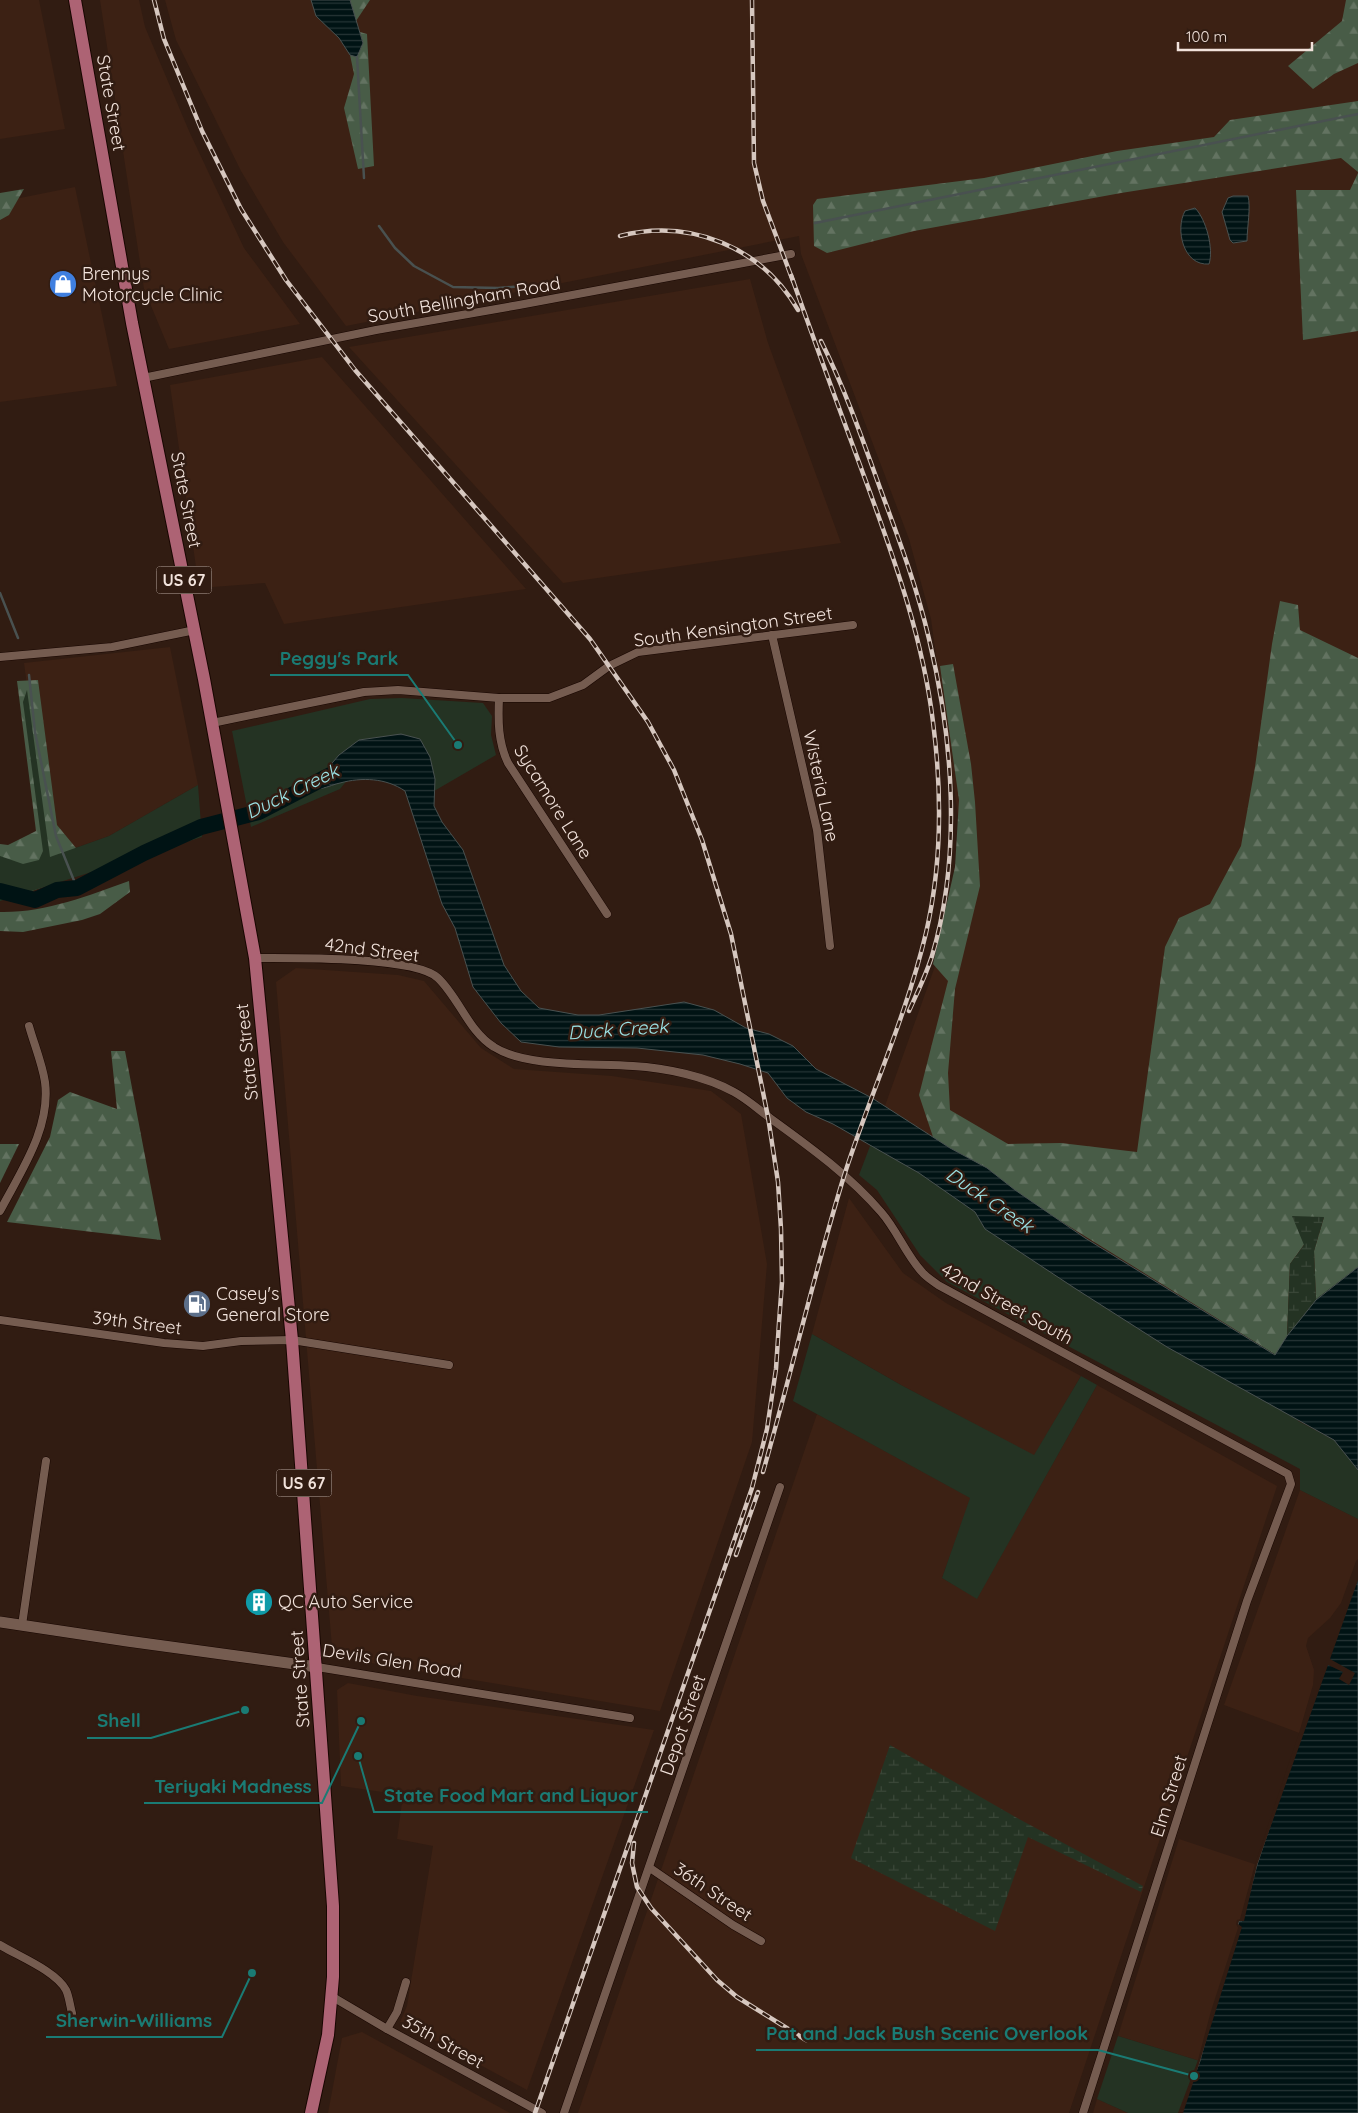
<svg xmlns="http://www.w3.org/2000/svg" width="1358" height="2113" font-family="Quicksand,sans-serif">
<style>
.built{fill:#3c2114}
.forest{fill:url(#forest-firs)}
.wetland{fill:url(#wetland-marsh)}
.park{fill:#243323}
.water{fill:url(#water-rules);stroke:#495150}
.pier{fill:#311c12}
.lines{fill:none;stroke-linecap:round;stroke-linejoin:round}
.stream{stroke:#495150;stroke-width:2.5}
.river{stroke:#001314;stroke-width:16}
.minor-casing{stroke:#180601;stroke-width:9}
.secondary-casing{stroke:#180601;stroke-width:12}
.primary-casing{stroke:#180601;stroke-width:14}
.minor{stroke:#755c50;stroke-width:8}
.secondary{stroke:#755c50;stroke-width:11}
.primary{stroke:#ad6374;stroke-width:12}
.rail-casing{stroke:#d6c7bf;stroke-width:4.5}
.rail{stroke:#311c12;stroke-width:2.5;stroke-dasharray:8;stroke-linecap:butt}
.labels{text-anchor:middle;stroke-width:5;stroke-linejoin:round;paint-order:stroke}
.shield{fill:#311c12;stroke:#b8a79f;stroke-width:1}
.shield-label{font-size:16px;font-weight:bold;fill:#f2e3dc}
.street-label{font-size:18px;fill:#f2e3dc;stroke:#311c12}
.poi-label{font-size:18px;fill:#f2e3dc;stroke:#311c12;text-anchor:start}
.water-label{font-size:19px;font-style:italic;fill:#9be3e6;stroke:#311c12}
.leader{fill:none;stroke:#1a7b74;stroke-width:2}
.callout-dot{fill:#1a7b74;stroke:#311c12;stroke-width:2}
.callout-label{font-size:19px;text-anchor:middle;font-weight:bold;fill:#1a7b74;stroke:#311c12;stroke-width:5;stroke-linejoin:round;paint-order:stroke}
</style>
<defs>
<pattern id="forest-firs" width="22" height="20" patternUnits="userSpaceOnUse" patternTransform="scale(1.25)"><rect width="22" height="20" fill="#485c47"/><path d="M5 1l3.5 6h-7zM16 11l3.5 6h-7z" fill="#637361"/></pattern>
<pattern id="wetland-marsh" width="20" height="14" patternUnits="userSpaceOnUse" patternTransform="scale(1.25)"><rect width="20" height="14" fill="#243323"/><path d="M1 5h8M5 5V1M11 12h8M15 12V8" fill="none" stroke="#3a4738"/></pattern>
<pattern id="water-rules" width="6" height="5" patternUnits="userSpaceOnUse" patternTransform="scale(1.25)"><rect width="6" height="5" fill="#001314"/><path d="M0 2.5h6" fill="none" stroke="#263536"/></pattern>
</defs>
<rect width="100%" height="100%" fill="#311c12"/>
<g class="built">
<path d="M0,0H39L65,129L0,139Z"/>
<path d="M100,0H139L145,27L189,131L244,248L300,324L169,349L144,289Z"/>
<path d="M165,0H1358V1267L1343,1278L1276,1355L881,1117L944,941L960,831L931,619L909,539L801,254L799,236L346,326L283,242L241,171L176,40Z"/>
<path d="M75,187L117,386L0,402V202Z"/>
<path d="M750,279L768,343L841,543L563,583L349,347Z"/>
<path d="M322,357L526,589L284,624L265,583L199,588L170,385Z"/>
<path d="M170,647L198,785L109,836L50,857L24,663Z"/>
<path d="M296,968L398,975L424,981L481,1048L514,1069L612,1076L711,1091L741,1114L767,1264L752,1442L660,1711L347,1659L332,1647L276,982Z"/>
<path d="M849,1198L903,1273L946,1303L1081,1376L1034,1456L901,1385L812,1334Z"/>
<path d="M1097,1385L1277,1486L1069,2113H578L817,1414L971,1498L942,1578L977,1598Z"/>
<path d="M1300,1490L1358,1519V1562L1316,1670V1685L1302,1734L1224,1705Z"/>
<path d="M348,1683L417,1696L654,1730L527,2090L400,2022L407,2006L433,1846L397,1839L403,1795L341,1786L337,1690Z"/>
<path d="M1179,1839L1257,1865L1200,2061L1118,2036Z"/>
<path d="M362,2032L510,2113H328L342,2038Z"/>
<path d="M1097,2099L1128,2113H1093Z"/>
</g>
<g class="forest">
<path d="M350,0H370L356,21Z"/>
<path d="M1346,0H1358V63L1334,74L1313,89L1288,66L1342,21Z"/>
<path d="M360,32L367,34L374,166L358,169L344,108L354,74L350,55L357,57L363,43Z"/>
<path d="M1358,101V172L1341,158L1121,193L914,231L827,253L814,246L813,205L817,199L984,178L1117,151L1214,137L1230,120Z"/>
<path d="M1358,173V331L1303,340L1296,190H1350Z"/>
<path d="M24,189L9,215L0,220V193Z"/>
<path d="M1280,601L1298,605L1300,630L1358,658V1267L1316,1300L1314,1251L1324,1217L1290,1264L1287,1336L1276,1355L935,1143L919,1095L948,981L933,964L955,867L959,800L940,666L953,664L971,764L975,802L980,886L955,989L948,1073L950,1110L1008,1144L1061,1143L1137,1152L1165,947L1179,918L1210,904L1241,846L1255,767L1272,644Z"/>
<path d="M38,680L57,825L76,848L121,859L32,891L0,886V844L8,845L36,831L17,681Z"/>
<path d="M129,881L130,892L100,914L82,920L23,932L0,931V912C45,913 87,896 129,881Z"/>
<path d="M111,1051H125L161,1240L7,1222L50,1137L58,1100L70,1092L117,1109Z"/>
<path d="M0,1144H19L0,1183Z"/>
</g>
<g class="wetland">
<path d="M1292,1216L1324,1217L1314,1251L1316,1299L1358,1267L1276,1355L1287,1336L1290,1264L1304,1245Z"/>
<path d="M890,1745L1019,1819L1143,1886L1141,1892L1028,1837L995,1931L851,1858Z"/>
</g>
<g class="park">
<path d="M27,690L50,857L109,836L198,785L202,837L0,901V856L23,864L39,860L43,851L23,702Z"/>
<path d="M402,698L483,703L492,716L491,735L496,755L429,794L367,756L340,789L251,827L232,731L370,699Z"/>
<path d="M881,1117L1276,1355L1298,1421L1334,1440L1358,1470V1519L1300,1490V1469L947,1282L920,1255L877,1190L859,1175Z"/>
<path d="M812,1334L901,1385L1034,1455L1081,1376L1097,1385L977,1599L942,1578L970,1498L793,1401Z"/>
<path d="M1118,2036L1200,2061L1180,2113H1128L1097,2099Z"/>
</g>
<g class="water">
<path d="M311,0H350L363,43L357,57L350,55L339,38L316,16Z"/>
<path d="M1233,196H1248C1251,207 1247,228 1247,241L1233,243L1230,240L1222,212L1228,198Z"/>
<path d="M1195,208C1206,219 1214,249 1209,264C1183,266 1175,229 1185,211Z"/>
<path d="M401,734L420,739L430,757L435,779L434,806L442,822L463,850L504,965L521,991L539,1008L578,1015H599L684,1002L714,1010L746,1028L769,1034L793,1046L816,1069L872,1098L950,1148L987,1168L1015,1190L1085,1238L1275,1355L1287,1336L1316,1300L1358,1267V1470L1334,1440L1167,1347L1076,1289L985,1229L975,1212L919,1173L833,1124L806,1112L787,1098L768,1073L740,1064L703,1055L637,1048L559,1047L521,1042L501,1023L473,987L455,928L442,904L405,791C386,778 362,777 340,783C331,785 327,788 317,789L315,783L339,755L359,740Z"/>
<path d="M1358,1562V2113H1180L1200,2061L1213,2012L1240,1927L1238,1925L1239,1921H1242L1257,1865Z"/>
</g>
<path class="pier" d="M1358,1559V1580L1330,1659L1355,1673L1349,1685L1339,1679L1343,1672L1328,1665L1257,1865L1244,1921H1239L1238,1924L1242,1927L1194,2080L1183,2113H1178L1198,2060L1211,2011L1238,1928L1236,1924L1237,1920L1240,1919L1255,1864L1299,1733L1313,1685L1314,1670L1306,1646L1308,1638L1330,1618L1341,1603L1356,1561Z"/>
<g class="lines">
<g class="stream">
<path d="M357,57L364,178"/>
<path d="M815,223L1358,114"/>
<path d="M379,226L395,248L414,266L453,287L498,288L524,286"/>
<path d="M0,593L18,638"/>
<path d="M29,675L35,732L56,836L77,888"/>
</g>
<path class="river" d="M0,891L35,900L57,890L77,888L144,853L201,827L259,812L334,773"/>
<defs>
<g id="minor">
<path d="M143,378L376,330L519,305L791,254"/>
<path d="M772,635L817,830L830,946"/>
<path d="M0,657L112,647L195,630"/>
<path d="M499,698C498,721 498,742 508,763L607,914"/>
<path d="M212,723L364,692L398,690L499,698H549L583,685L609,666L638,652L853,625"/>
<path d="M255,958C291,958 415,956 438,978C459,998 469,1032 494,1047C527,1068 594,1063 633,1066C666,1068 705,1076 734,1092C747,1099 759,1110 770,1118C810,1147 849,1175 881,1212C897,1230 906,1255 922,1272C926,1277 933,1281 938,1285L1288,1474L1291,1484L1247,1601L1083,2113"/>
<path d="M0,1211C21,1171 51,1128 45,1082C42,1063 34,1044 29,1026"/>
<path d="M0,1320L164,1343L203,1346L241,1341L292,1340L449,1365"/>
<path d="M22,1625L46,1461"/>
<path d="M317,1667L630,1718"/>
<path d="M650,1868L733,1925L761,1941"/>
<path d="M0,1945C18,1956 56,1971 66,1990C69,1996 70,2006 72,2013"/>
<path d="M331,1996L387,2029L542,2113"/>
<path d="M387,2029L397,2012L406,1982"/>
<path d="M564,2113L780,1487"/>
</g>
<path id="secondary" d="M0,1622L127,1641L317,1667"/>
<path id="primary" d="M75,0L132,323L204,679L255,958L292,1340L333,1906V1977L328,2035L311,2113"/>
</defs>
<use href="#minor" class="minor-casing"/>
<use href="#secondary" class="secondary-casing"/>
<use href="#primary" class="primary-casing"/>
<use href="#minor" class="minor"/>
<use href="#secondary" class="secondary"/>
<use href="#primary" class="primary"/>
<defs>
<g id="rail">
<path d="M154,0L164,39L202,131L241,209L286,280L355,370L590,639L648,722L674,770L702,840L731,934L768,1117L778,1182L781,1229L782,1282L779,1323L776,1369L767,1429L752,1488L726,1564L535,2113"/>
<path d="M752,0L754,163L763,201L793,281"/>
<path d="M620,236C690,218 762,247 798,310"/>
<path d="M821,341C845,389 862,438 880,488C898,537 917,587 929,639C953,739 962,855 932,956C926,975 917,993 909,1011"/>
<path d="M763,1472C791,1374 814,1274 844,1176C870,1095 906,1017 926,933C942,864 942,792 933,722C923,640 896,564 868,487C842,416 816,346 791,275"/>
<path d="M736,1555L758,1492"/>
<path d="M634,1843L632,1863L637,1887L651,1908L717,1980L737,1997L806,2040"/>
</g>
</defs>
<use href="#rail" class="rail-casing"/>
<use href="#rail" class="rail"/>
</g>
<defs>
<symbol id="shop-disc" viewBox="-11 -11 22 22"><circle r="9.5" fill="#3f7fe0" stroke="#311c12"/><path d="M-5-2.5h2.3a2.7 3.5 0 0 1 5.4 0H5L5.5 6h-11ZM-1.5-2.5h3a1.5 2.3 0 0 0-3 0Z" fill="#fff"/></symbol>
<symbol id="fuel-disc" viewBox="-11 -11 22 22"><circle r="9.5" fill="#5c6f8a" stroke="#311c12"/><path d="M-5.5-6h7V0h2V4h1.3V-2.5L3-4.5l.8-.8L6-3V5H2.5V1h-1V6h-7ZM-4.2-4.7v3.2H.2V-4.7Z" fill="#fff"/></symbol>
<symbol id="building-disc" viewBox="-11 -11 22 22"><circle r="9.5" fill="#0f9aa8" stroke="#311c12"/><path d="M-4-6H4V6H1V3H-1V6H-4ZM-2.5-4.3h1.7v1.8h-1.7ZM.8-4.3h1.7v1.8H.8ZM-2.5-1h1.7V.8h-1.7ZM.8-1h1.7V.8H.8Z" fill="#fff"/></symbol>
</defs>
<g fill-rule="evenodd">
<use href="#shop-disc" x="47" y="268" width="32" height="32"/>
<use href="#fuel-disc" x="181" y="1288" width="32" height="32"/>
<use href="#building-disc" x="243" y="1586" width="32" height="32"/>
</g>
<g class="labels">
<g class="shield">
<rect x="156.5" y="566.5" width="55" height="27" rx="4"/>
<rect x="276.5" y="1469.5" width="55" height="27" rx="4"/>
</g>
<g class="shield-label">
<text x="184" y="586">US 67</text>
<text x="304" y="1489">US 67</text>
</g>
<g class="street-label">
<text transform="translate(111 103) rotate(80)" y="6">State Street</text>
<text transform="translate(464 300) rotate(-10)" y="6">South Bellingham Road</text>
<text transform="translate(186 500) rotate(79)" y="6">State Street</text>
<text transform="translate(733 627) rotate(-8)" y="6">South Kensington Street</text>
<text transform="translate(821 786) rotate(78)" y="6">Wisteria Lane</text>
<text transform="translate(553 802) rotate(58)" y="6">Sycamore Lane</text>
<text transform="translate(372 950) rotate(7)" y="6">42nd Street</text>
<text transform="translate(247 1052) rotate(-96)" y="6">State Street</text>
<text transform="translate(1007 1304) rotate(29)" y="6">42nd Street South</text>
<text transform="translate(137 1323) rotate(7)" y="6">39th Street</text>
<text transform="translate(392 1661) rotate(9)" y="6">Devils Glen Road</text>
<text transform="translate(300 1679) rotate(-94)" y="6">State Street</text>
<text transform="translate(683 1725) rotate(-71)" y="6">Depot Street</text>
<text transform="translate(1169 1796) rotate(-73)" y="6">Elm Street</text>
<text transform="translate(713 1892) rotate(34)" y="6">36th Street</text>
<text transform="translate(443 2042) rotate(29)" y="6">35th Street</text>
</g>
<g class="poi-label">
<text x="82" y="280">Brennys<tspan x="82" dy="21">Motorcycle Clinic</tspan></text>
<text x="216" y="1300">Casey's<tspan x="216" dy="21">General Store</tspan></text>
<text x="278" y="1608">QC Auto Service</text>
</g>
<g class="water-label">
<text transform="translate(292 791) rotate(-26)" y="7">Duck Creek</text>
<text transform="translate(618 1029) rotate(-4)" y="7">Duck Creek</text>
<text transform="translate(990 1200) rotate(34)" y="7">Duck Creek</text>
</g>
</g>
<path class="leader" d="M458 745L408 675H270M245 1710L151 1738H87M361 1721L322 1803H144M358 1756L374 1812H648M252 1973L222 2037H46M1194 2076L1098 2050H756"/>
<g class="callout-dot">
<circle cx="458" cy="745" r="5"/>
<circle cx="245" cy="1710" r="5"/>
<circle cx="361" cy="1721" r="5"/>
<circle cx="358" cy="1756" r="5"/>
<circle cx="252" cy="1973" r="5"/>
<circle cx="1194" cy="2076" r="5"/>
</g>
<g class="callout-label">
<text x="339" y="665">Peggy's Park</text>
<text x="119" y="1727">Shell</text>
<text x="233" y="1793">Teriyaki Madness</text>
<text x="511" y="1802">State Food Mart and Liquor</text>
<text x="134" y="2027">Sherwin-Williams</text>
<text x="927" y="2040">Pat and Jack Bush Scenic Overlook</text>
</g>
<path d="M1178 42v8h134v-8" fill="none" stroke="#f2e3dc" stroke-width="2.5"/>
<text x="1186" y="42" font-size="15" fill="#f2e3dc" stroke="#311c12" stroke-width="4" paint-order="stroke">100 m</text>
</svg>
